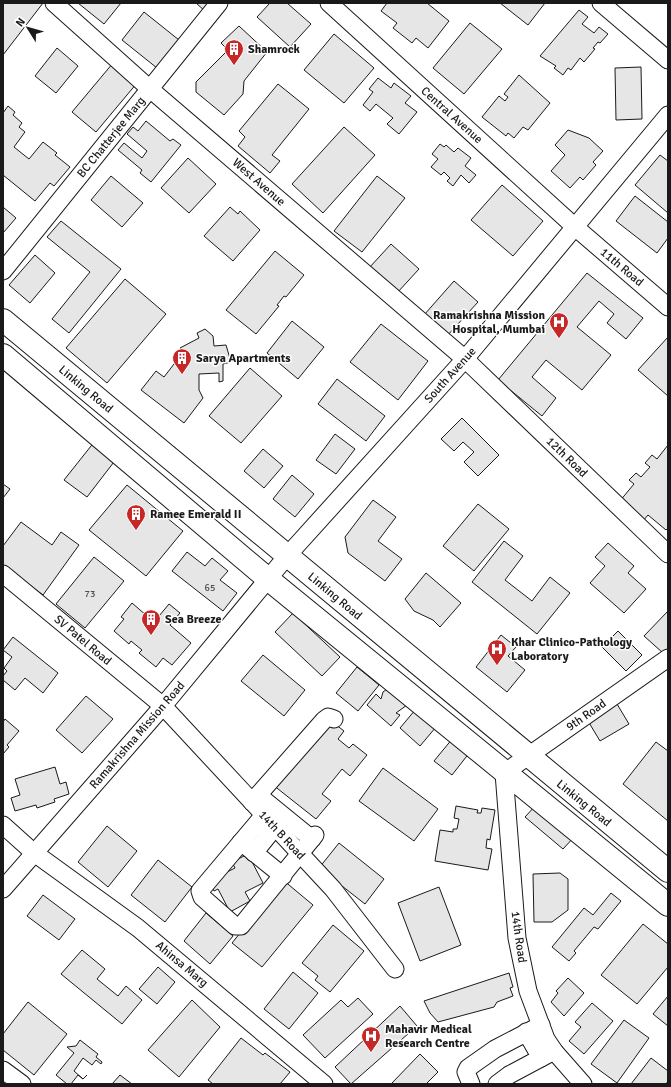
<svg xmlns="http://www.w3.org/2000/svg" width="671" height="1087" font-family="Signika,sans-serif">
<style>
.building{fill:#e6e6e6;stroke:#1a1a1a}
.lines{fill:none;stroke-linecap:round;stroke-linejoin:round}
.minor-casing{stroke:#1a1a1a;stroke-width:19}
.major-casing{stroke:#1a1a1a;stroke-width:24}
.minor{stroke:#fff;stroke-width:17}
.major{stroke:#fff;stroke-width:22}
.labels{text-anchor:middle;stroke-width:3;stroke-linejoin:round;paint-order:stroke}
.number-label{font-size:10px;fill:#4d4d4d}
.poi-label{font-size:12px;font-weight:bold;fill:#1a1a1a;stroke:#fff;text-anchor:start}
.street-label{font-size:12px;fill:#1a1a1a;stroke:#fff}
</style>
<rect width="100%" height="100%" fill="#fff"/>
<g class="building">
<path d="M3,3H43L3,55Z"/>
<path d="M78,3H121L104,24Z"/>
<path d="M196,3H214L206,12Z"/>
<path d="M270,3H287L311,24L290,47L257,17Z"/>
<path d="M387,3H427L449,21L428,48L416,38L412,43L393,28L397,23L381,11Z"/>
<path d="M500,3H545L528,25Z"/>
<path d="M579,10L588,17L582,24L594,33L599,27L608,34L600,43L598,42L593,48L595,49L584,62L580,58L571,70L568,68L563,75L554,68L556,66L540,56Z"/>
<path d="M144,12L179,40L157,68L122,40Z"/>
<path d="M470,23L502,49L464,94L433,68Z"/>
<path d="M239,26L267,52L244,81L243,94L224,115L196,92V82L228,50L221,43Z"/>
<path d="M334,34L374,68L344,103L304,70Z"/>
<path d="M57,48L78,66L56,93L35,76Z"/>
<path d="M113,63L137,83L96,132L72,112Z"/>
<path d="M641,67L642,119L616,120L615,68Z"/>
<path d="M519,75L550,103L528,130L523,127L514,138L508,133L506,136L482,117L499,96L505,101L508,97L504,94Z"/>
<path d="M378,78L391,88L394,83L411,96L405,103L417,112L399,134L387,124L393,118L376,104L370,111L363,105L373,92L369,89Z"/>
<path d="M278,84L309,109L272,155L280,161L270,173L238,146L245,137L239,131Z"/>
<path d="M8,106L15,112L13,115L22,123L19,127L25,132L14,147L29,159L43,142L57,153L55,155L70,167L54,186L50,183L35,201L3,175V113Z"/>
<path d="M146,121L170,141L173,139L181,145L151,182L140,173L142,170L118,150L124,143L142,158L147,151L127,134L133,127L138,131Z"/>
<path d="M344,127L375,155L323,213L292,184Z"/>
<path d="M568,130L589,138L603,151L593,162L596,165L583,180L580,177L570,188L551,171L565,155L555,145Z"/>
<path d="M440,144L444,147L446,145L454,152L458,148L471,158L465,166L476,175L469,183L461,175L453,186L447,181L450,178L444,172L441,175L431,167L438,159L432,154Z"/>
<path d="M660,155L668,161V213L635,185Z"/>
<path d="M188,158L216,184L189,213L161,188Z"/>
<path d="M111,176L143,203L122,227L91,200Z"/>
<path d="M377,176L405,198L362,252L334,231Z"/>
<path d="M502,185L543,221L513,256L471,220Z"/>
<path d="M635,196L668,222V238L657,253L616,221Z"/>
<path d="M3,207L16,218L3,233Z"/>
<path d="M230,207L238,214L240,211L260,230L233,261L204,236Z"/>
<path d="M61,221L121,269L69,333L52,319L90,272L47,237Z"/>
<path d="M391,244L419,269L397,293L369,268Z"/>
<path d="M275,251L304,275L286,297L284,296L277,305L279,306L256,334L226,310Z"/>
<path d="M35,255L55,273L30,303L9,285Z"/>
<path d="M587,273L643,318L626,339L607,323L614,314L599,301L577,327L611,355L582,390L546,360L532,377L556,398L542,416L498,380Z"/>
<path d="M125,279L166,314L107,383L66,348Z"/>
<path d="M454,281L478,302L447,336L424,315Z"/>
<path d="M292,321L324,347L298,379L267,353Z"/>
<path d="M381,324L428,361L398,400L350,362Z"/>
<path d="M205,329L213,336L214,346L226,345L231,362L223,364V381L219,382V373L199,374V390L203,398L184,423L141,390L156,371L164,377L184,351L180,348L199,338L197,333Z"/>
<path d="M668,337V396L638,370Z"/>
<path d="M250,368L282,396L241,443L209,416Z"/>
<path d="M337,379L385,416L366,441L318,404Z"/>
<path d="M462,418L499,455L478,476L464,462L474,452L463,442L454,451L441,439Z"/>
<path d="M335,434L355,449L336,474L316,460Z"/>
<path d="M95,441L117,458L87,497L64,480Z"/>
<path d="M668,445V528L666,530L648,515L643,521L619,502L634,484L629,480L636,473L641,477L650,467L645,463L652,455L657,459Z"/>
<path d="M263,449L283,466L264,488L244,471Z"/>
<path d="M292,475L314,494L295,517L273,499Z"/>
<path d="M3,484L10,489L3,498Z"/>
<path d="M127,485L183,531L146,576L89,530Z"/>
<path d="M373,500L396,517L378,541L402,559L385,581L348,553L345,537Z"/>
<path d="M478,504L509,529L474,571L443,546Z"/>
<path d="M21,522L52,545L61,532L79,545L43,595L3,565V546Z"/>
<path d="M504,541L523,556L505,580L532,601L550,577L570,593L537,634L472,582Z"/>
<path d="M608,543L634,566L628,573L646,589L624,613L590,583L605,566L595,557Z"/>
<path d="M187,552L205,566L212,558L228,571L220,580L237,593L223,611L172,571Z"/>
<path d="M94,557L124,581L85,628L56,604Z"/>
<path d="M426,573L461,603L440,627L433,620L414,611L405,599Z"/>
<path d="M132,603L154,622L169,604L180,613L170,625L191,643L172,665L163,658L156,667L139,653L142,650L131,641L129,644L114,631L124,619L121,617Z"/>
<path d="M668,611V648L663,653L644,636Z"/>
<path d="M293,613L340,657L322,676L275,632Z"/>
<path d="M618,631L642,655L626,671L602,647Z"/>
<path d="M501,635L516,647L508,656L525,670L507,692L476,667Z"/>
<path d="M13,637L58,673L43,693L25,678L15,690L3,680V676L7,671L4,668L12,657L3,650Z"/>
<path d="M263,655L305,690L284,716L241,681Z"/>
<path d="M357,667L379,685L358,711L336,693Z"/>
<path d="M387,689L407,705L396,713L400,715L391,726L367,705L376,694L381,699L383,692Z"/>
<path d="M86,696L113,719L82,753L56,730Z"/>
<path d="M617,704L629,724L600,741L588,721Z"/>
<path d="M416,709L436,727L420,746L400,728Z"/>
<path d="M5,719L19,731L7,745L9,747L3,754V722Z"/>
<path d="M330,720L344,731L338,739L349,748L353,744L367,755L350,776L342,769L322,794L331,801L316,819L273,785Z"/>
<path d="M453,738L470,752L452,775L434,761Z"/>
<path d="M656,742L668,751V821L623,784Z"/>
<path d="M55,767L60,784L66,782L69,794L54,799L55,802L37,808L36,805L15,811L11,798L20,795L15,779Z"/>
<path d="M383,768L438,809L414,841L359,801Z"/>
<path d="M537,804L575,836L563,849L525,817Z"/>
<path d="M456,806L478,810L477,813H481L482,808L495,810L490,840L487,839L486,848L492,849L488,870L435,861L440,830L453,832V829H457L459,819L454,818Z"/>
<path d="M107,826L137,851L108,887L78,862Z"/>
<path d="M339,843L384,879L365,904L319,868Z"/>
<path d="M248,854L263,883L245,892L250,901L230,912L218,889L214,891L209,881L235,868L232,862Z"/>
<path d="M158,860L192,887L165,922L131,895Z"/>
<path d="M560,873L568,879V910L552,922H534L533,874Z"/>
<path d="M283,880L313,905L262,967L232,943Z"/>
<path d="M439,887L461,945L420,961L398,903Z"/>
<path d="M611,893L621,901L598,929L594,927L574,951L576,953L569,961L552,947L584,908L593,915Z"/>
<path d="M43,895L75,919L59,940L27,916Z"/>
<path d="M206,913L233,936L210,964L184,941Z"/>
<path d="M643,924L668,944V967L637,1004L601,975Z"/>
<path d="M333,925L364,951L330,992L315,980L318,976L302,963Z"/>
<path d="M82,950L105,969L97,979L118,996L126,986L142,1000L122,1024L61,974Z"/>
<path d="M158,967L175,982L157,1004L139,989Z"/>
<path d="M293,972L318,993L289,1029L264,1009Z"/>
<path d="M509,973L513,987L510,988L513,996L497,1002L494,1007L438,1022L430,1013L424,1001Z"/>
<path d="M568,978L584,993L564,1016L551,1002L558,993L556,991Z"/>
<path d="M668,996V1026L653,1014Z"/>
<path d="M358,998L373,1014L325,1058L303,1035L341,1000L348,1007Z"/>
<path d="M192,1000L220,1027L179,1077L148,1050Z"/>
<path d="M28,1002L67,1034L34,1075L3,1050V1034Z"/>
<path d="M592,1003L613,1021L584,1054L569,1041L581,1027L575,1022Z"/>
<path d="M400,1006L417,1026L351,1084L335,1067Z"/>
<path d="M624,1020L649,1038L617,1083L591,1064Z"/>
<path d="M241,1038L263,1055L265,1053L290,1072L280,1084H213L208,1080Z"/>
<path d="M80,1040L98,1054L96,1057L102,1062L101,1064L96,1060L92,1065L83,1058L74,1071L83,1079L87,1075L83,1079L78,1075L71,1084H67L56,1075L74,1053L67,1047L76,1046Z"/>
<path d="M420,1054L438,1072L426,1084H391Z"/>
<path d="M651,1058L668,1071V1081L666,1084H631Z"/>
<path d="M120,1075L132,1084H112Z"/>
</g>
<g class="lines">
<defs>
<g id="minor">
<path d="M54,3L150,89L465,359L668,554"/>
<path d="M329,3L575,227L668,307"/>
<path d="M601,3L668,60"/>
<path d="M3,271L219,3"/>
<path d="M3,574L163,706L333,889L395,969"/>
<path d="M258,795L312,839"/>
<path d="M252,802L324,720L328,717L334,719"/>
<path d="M264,815L200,891L202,897L235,926H241L315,835"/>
<path d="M3,825L33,852L138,928L324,1084"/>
<path d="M241,842L283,876"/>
<path d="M254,853L275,827"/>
<path d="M3,889L163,706L287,556L465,359L668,115"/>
<path d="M526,1032L541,1058"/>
<path d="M3,1070L22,1084"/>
<path d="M471,1084L466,1072L468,1068L495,1049L541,1025"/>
<path d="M497,1084L509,1075L554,1051"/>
<path d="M583,1084L554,1051L546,1039L528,991L517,938L504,773L668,658"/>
</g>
<g id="major">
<path d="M3,320L668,871"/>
<path d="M3,355L268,579L668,905"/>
</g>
</defs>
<use href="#minor" class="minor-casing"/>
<use href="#major" class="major-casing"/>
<use href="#minor" class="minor"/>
<use href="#major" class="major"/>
</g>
<defs>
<symbol id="building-pin" viewBox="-11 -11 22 30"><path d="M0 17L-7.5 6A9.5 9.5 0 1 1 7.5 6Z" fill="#c62828" stroke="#fff"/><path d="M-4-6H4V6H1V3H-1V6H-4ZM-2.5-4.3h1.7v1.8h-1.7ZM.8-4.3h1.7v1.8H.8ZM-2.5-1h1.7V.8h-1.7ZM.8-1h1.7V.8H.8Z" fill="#fff"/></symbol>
<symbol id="hospital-pin" viewBox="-11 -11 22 30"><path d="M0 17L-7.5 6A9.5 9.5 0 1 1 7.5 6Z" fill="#c62828" stroke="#fff"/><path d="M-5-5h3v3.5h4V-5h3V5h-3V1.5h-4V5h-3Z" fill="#fff"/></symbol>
</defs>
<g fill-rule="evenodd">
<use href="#building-pin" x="223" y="38" width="22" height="30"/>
<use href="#hospital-pin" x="548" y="311" width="22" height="30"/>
<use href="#building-pin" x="171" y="347" width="22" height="30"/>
<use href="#building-pin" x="125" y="503" width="22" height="30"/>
<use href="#building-pin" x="140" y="608" width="22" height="30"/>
<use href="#hospital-pin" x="486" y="638" width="22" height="30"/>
<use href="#hospital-pin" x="360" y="1025" width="22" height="30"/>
</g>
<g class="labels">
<g class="number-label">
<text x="210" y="591">65</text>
<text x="90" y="597">73</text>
</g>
<g class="poi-label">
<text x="248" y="53">Shamrock</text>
<text x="545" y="319" text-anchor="end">Ramakrishna Mission<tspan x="545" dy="14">Hospital, Mumbai</tspan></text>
<text x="196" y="362">Sarya Apartments</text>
<text x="150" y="518">Ramee Emerald II</text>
<text x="165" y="623">Sea Breeze</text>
<text x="511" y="646">Khar Clinico-Pathology<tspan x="511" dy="14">Laboratory</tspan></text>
<text x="385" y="1033">Mahavir Medical<tspan x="385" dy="14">Research Centre</tspan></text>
</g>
<g class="street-label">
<text transform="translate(452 115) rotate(42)" y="4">Central Avenue</text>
<text transform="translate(111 137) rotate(-51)" y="4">BC Chatterjee Marg</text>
<text transform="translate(259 182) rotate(41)" y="4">West Avenue</text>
<text transform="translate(622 267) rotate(40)" y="4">11th Road</text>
<text transform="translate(450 375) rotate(-48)" y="4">South Avenue</text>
<text transform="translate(86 389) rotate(40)" y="4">Linking Road</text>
<text transform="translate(567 457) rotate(44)" y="4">12th Road</text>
<text transform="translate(335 596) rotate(40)" y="4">Linking Road</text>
<text transform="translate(83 640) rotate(40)" y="4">SV Patel Road</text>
<text transform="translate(586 715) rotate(-35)" y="4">9th Road</text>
<text transform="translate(137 735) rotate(-49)" y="4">Ramakrishna Mission Road</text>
<text transform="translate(584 803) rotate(39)" y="4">Linking Road</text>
<text transform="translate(282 835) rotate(47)" y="4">14th B Road</text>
<text transform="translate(519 937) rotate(82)" y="4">14th Road</text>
<text transform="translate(182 964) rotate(40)" y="4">Ahinsa Marg</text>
</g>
</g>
<rect width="671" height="1087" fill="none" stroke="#1a1a1a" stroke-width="8"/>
<g transform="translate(28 28) rotate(307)" stroke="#ffffff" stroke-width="3" paint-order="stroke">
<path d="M0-3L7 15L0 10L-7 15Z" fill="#1a1a1a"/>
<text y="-6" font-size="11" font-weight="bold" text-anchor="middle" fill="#1a1a1a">N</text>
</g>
</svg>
